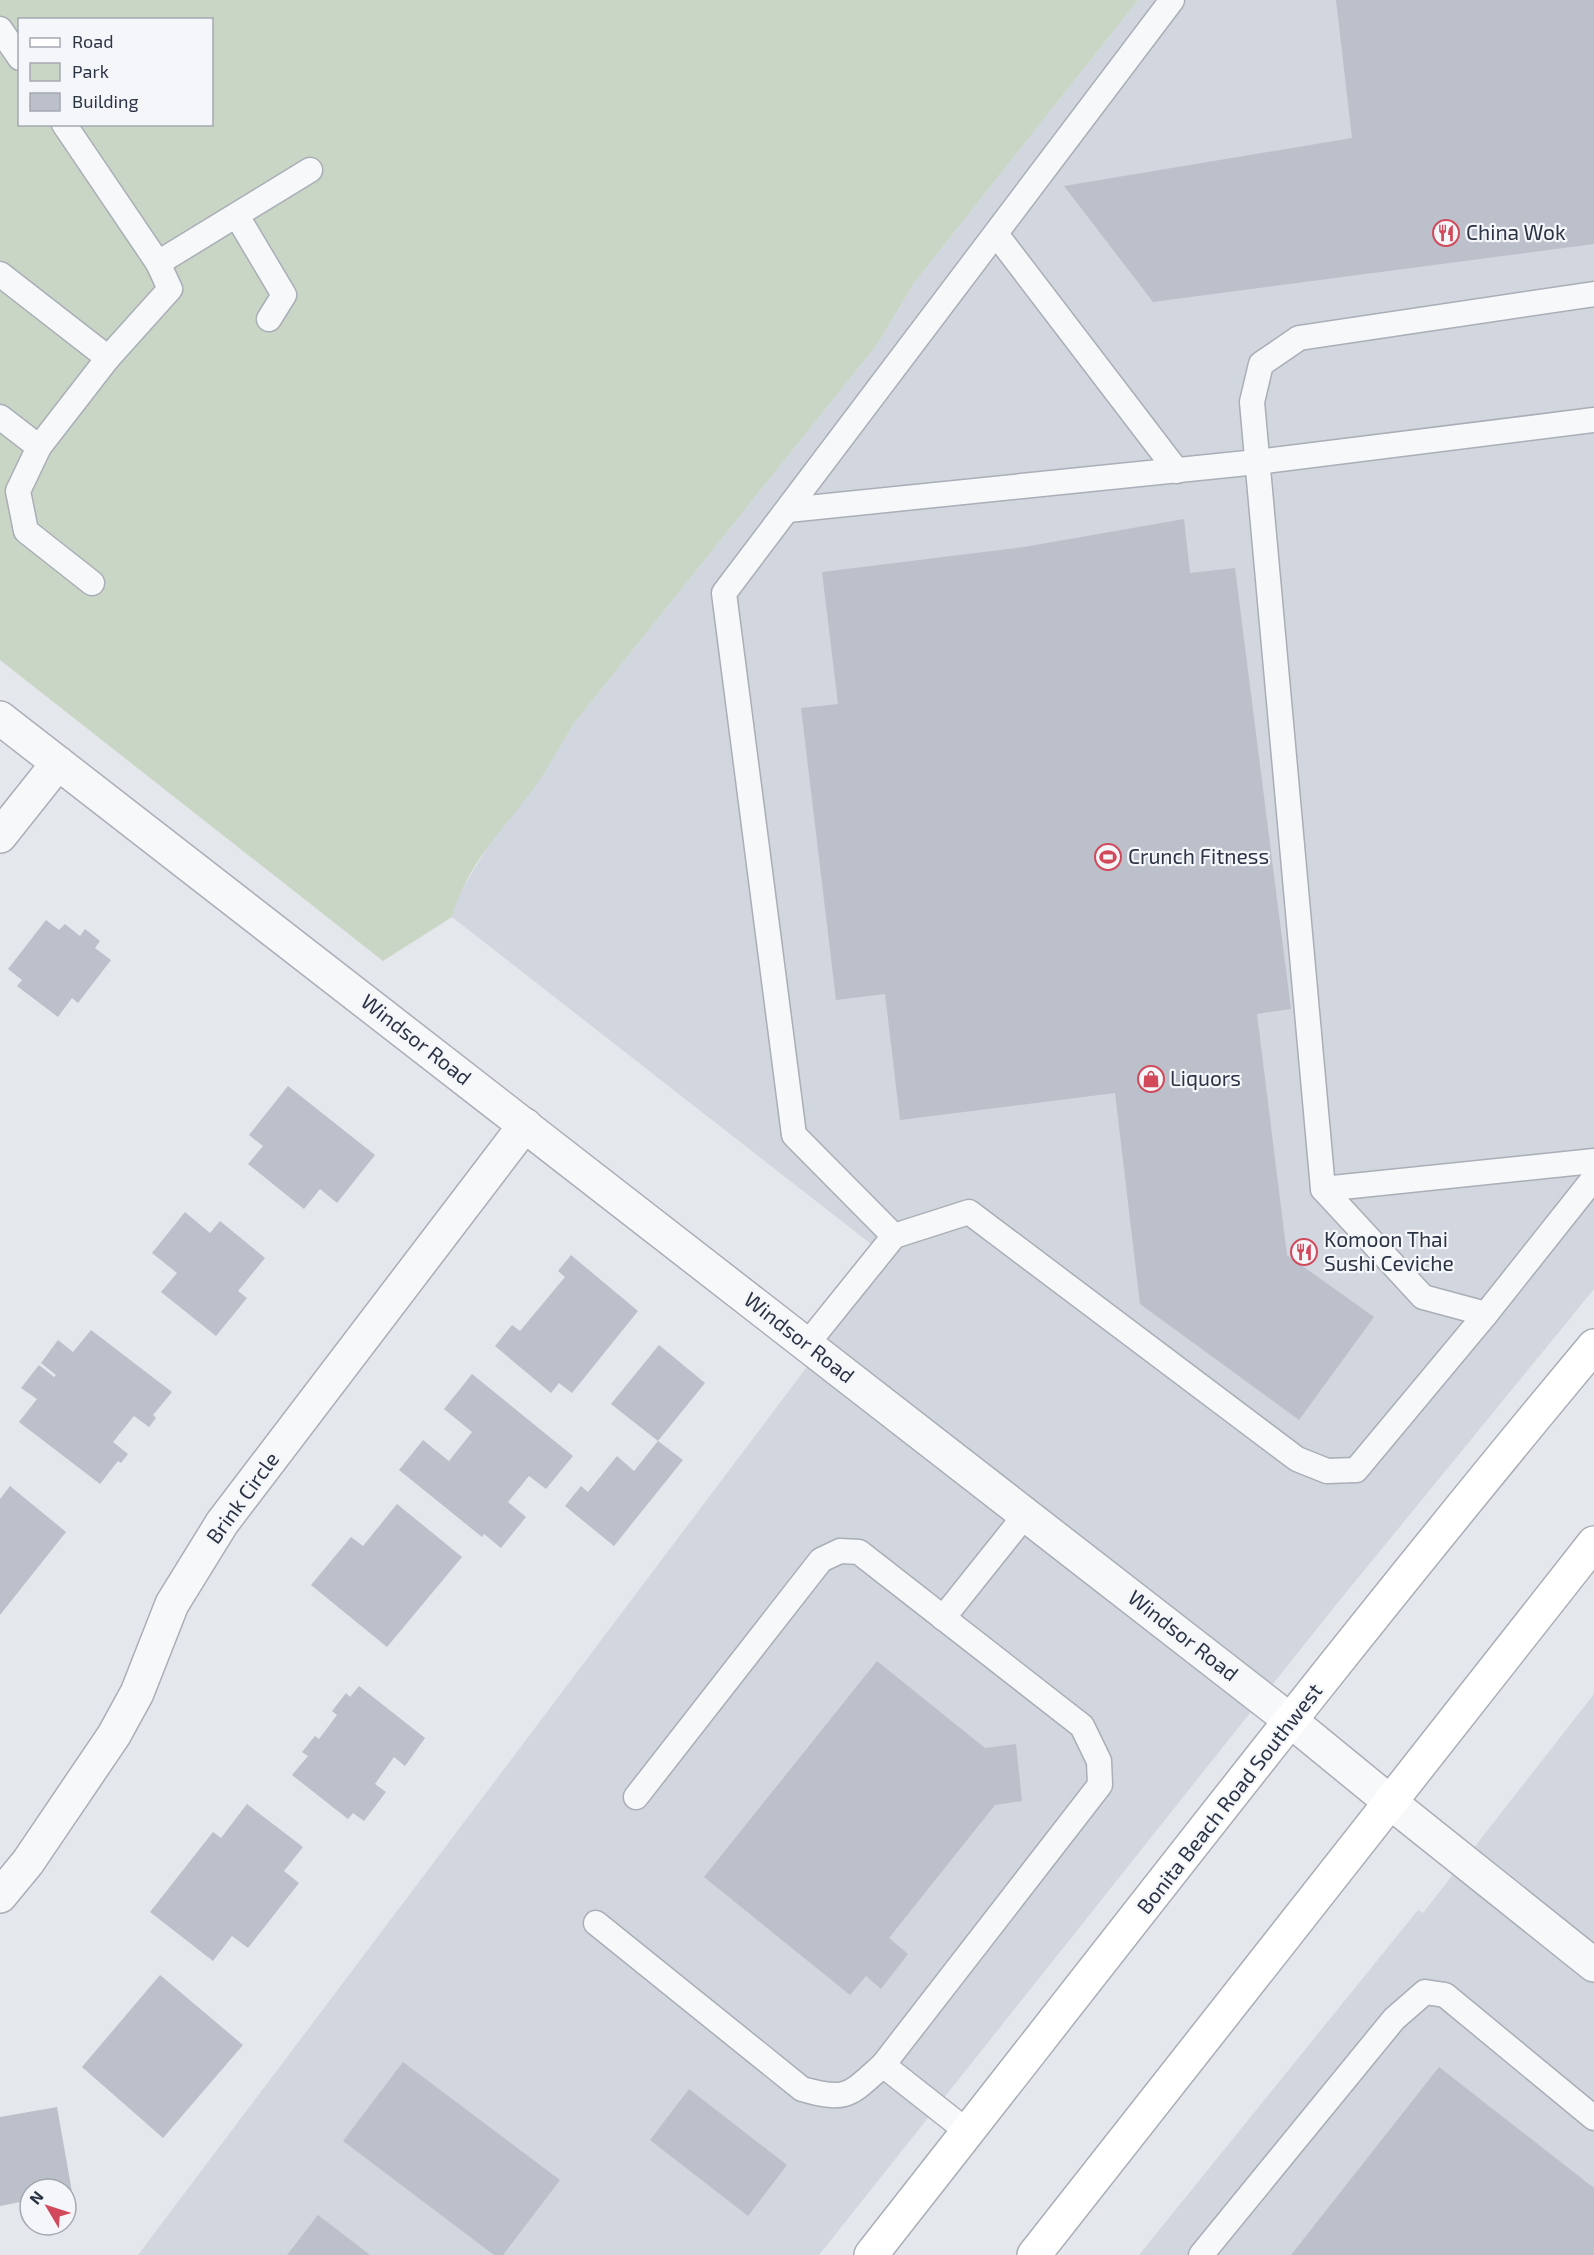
<svg xmlns="http://www.w3.org/2000/svg" width="1594" height="2255" font-family="'Exo 2',sans-serif">
<style>
.built{fill:#d2d6de}
.green{fill:#c9d6c5;fill-rule:evenodd}
.building{fill:#bbc0ca}
.lines{fill:none;stroke-linecap:round;stroke-linejoin:round}
.lane-casing{stroke:#a9aeb7;stroke-width:27}
.street-casing{stroke:#a9aeb7;stroke-width:36}
.secondary-casing{stroke:#a9aeb7;stroke-width:36}
.lane{stroke:#f7f8fa;stroke-width:24}
.street{stroke:#f7f8fa;stroke-width:33}
.secondary{stroke:#fff;stroke-width:33}
.labels{text-anchor:middle;stroke-width:4.5;stroke-linejoin:round;paint-order:stroke}
.poi-label{font-size:21px;fill:#2b3445;stroke:#f4f6f9;text-anchor:start}
.street-label{font-size:21px;fill:#2b3445;stroke:#f4f6f9}
</style>
<rect width="100%" height="100%" fill="#e4e7ec"/>
<g class="built">
<path d="M1138,0H1594V1289L1335,1606L819,2255H138L889,1258L452,917L457,897L494,837L537,782L574,723L878,343L914,283Z"/>
<path d="M1594,1694V2255H1139L1418,1910L1423,1913Z"/>
</g>
<path class="green" d="M0,0H1138L914,283L878,343L574,723C562,742 551,763 538,782C507,826 466,864 452,917L383,961L0,660ZM20,20H212V124H20Z"/>
<g class="building">
<path d="M1336,0H1594V244L1153,302L1064,186L1352,138Z"/>
<path d="M1184,519L1190,573L1235,568L1291,1009L1257,1014L1287,1255L1374,1317L1299,1420L1140,1304L1115,1093L900,1120L885,994L836,1000L801,708L838,704L822,572L1024,547Z"/>
<path d="M46,920L59,930L65,924L80,936L85,929L100,941L95,948L111,960L78,1003L72,998L58,1017L17,986L22,980L8,969Z"/>
<path d="M288,1086L375,1155L337,1203L320,1189L304,1209L248,1164L263,1146L249,1135Z"/>
<path d="M185,1212L210,1233L220,1221L265,1258L238,1291L247,1298L216,1336L161,1292L177,1273L152,1253Z"/>
<path d="M571,1255L638,1311L572,1393L559,1383L551,1393L495,1346L512,1325L520,1331L565,1277L558,1271Z"/>
<path d="M91,1330L172,1392L153,1415L156,1418L149,1427L134,1416L113,1442L128,1454L121,1463L118,1461L100,1484L19,1422L37,1399L21,1388L39,1365L54,1377L56,1375L41,1363L58,1340L73,1352Z"/>
<path d="M659,1345L705,1383L658,1441L611,1404Z"/>
<path d="M472,1374L573,1456L546,1489L529,1476L508,1502L526,1517L501,1548L484,1534L482,1537L399,1470L423,1440L449,1461L472,1432L444,1409Z"/>
<path d="M658,1441L683,1460L614,1546L565,1506L581,1486L588,1492L617,1456L634,1471Z"/>
<path d="M10,1486L66,1532L0,1615V1499Z"/>
<path d="M397,1504L462,1557L387,1647L311,1585L351,1537L363,1546Z"/>
<path d="M877,1661L985,1748L1016,1744L1022,1801L995,1805L889,1938L908,1954L881,1989L866,1976L850,1995L704,1877Z"/>
<path d="M359,1686L425,1738L405,1766L394,1757L375,1784L386,1792L364,1821L353,1813L348,1819L292,1775L308,1756L302,1752L315,1736L319,1739L337,1715L332,1711L346,1693L350,1697Z"/>
<path d="M247,1804L303,1847L284,1871L299,1883L248,1948L232,1936L213,1961L150,1912L213,1832L221,1838Z"/>
<path d="M160,1975L243,2045L163,2138L82,2067Z"/>
<path d="M403,2062L560,2180L503,2255H494L343,2141Z"/>
<path d="M1439,2067L1594,2188V2255H1291Z"/>
<path d="M689,2089L787,2165L748,2216L650,2140Z"/>
<path d="M57,2107L72,2192L66,2193V2189H30V2200L0,2206V2117Z"/>
<path d="M318,2215L370,2255H287Z"/>
</g>
<g class="lines">
<defs>
<g id="lane">
<path d="M0,29L20,58"/>
<path d="M237,216L284,295L269,319"/>
<path d="M996,234L1177,471"/>
<path d="M158,263L310,170"/>
<path d="M0,274L108,358"/>
<path d="M1594,294L1299,338L1261,364L1252,402L1323,1189L1423,1297L1486,1314L1594,1178"/>
<path d="M0,417L39,447L108,358L170,289L158,263L64,124"/>
<path d="M39,447L18,491L26,531L92,583"/>
<path d="M788,510L1257,462L1594,420"/>
<path d="M1323,1189L1594,1161"/>
<path d="M894,1236L794,1135L724,593L1172,0"/>
<path d="M807,1344L894,1236L969,1212L1297,1459L1327,1471L1356,1470L1486,1314"/>
<path d="M943,1618L1026,1514"/>
<path d="M636,1797L821,1560L840,1551L859,1552L1082,1726L1099,1761L1100,1785L883,2065L968,2132"/>
<path d="M596,1923L802,2089C848,2102 849,2095 883,2065"/>
<path d="M1201,2255L1394,2019L1425,1992L1445,1995L1594,2118"/>
</g>
<g id="street">
<path d="M0,718L1291,1721L1390,1802L1594,1965"/>
<path d="M0,836L58,763"/>
<path d="M0,1896L28,1862L114,1735L137,1693L172,1604L222,1523L525,1125"/>
</g>
<g id="secondary">
<path d="M871,2255C1110,1951 1346,1643 1594,1346"/>
<path d="M1034,2255L1594,1543"/>
</g>
</defs>
<use href="#lane" class="lane-casing"/>
<use href="#street" class="street-casing"/>
<use href="#secondary" class="secondary-casing"/>
<use href="#lane" class="lane"/>
<use href="#street" class="street"/>
<use href="#secondary" class="secondary"/>
</g>
<defs>
<symbol id="restaurant-ring" viewBox="-11 -11 22 22"><circle r="9.5" fill="#f4f6f9" stroke="#d1495b" stroke-width="1.5"/><path d="M-5-6h1v4h1v-4h1v4h1v-4h1v5L-1.5 .5V6h-2V.5L-5-1ZM5-6V6H3V1.5H1.5Q1.5-4 5-6Z" fill="#d1495b"/></symbol>
<symbol id="stadium-ring" viewBox="-11 -11 22 22"><circle r="9.5" fill="#f4f6f9" stroke="#d1495b" stroke-width="1.5"/><path d="M0-5a6.5 5 0 1 0 0 10a6.5 5 0 1 0 0-10ZM-3.5-1.8h7v3.6h-7Z" fill="#d1495b"/></symbol>
<symbol id="shop-ring" viewBox="-11 -11 22 22"><circle r="9.5" fill="#f4f6f9" stroke="#d1495b" stroke-width="1.5"/><path d="M-5-2.5h2.3a2.7 3.5 0 0 1 5.4 0H5L5.5 6h-11ZM-1.5-2.5h3a1.5 2.3 0 0 0-3 0Z" fill="#d1495b"/></symbol>
</defs>
<g fill-rule="evenodd">
<use href="#restaurant-ring" x="1431" y="218" width="30" height="30"/>
<use href="#stadium-ring" x="1093" y="842" width="30" height="30"/>
<use href="#shop-ring" x="1136" y="1064" width="30" height="30"/>
<use href="#restaurant-ring" x="1289" y="1237" width="30" height="30"/>
</g>
<g class="labels">
<g class="poi-label">
<text x="1466" y="240">China Wok</text>
<text x="1128" y="864">Crunch Fitness</text>
<text x="1170" y="1086">Liquors</text>
<text x="1324" y="1247">Komoon Thai<tspan x="1324" dy="24">Sushi Ceviche</tspan></text>
</g>
<g class="street-label">
<text transform="translate(416 1040) rotate(38)" y="7">Windsor Road</text>
<text transform="translate(799 1338) rotate(38)" y="7">Windsor Road</text>
<text transform="translate(243 1498) rotate(-54)" y="7">Brink Circle</text>
<text transform="translate(1183 1636) rotate(38)" y="7">Windsor Road</text>
<text transform="translate(1230 1799) rotate(-52)" y="7">Bonita Beach Road Southwest</text>
</g>
</g>
<rect x="18" y="18" width="195" height="108" fill="#f4f6f9" stroke="#a4a8b1" stroke-width="1.5"/>
<rect x="30" y="38" width="30" height="9" fill="#ffffff" stroke="#a4a8b1" stroke-width="1.5"/>
<text x="72" y="48" font-size="18" fill="#2b3445">Road</text>
<rect x="30" y="63" width="30" height="18" fill="#c9d6c5" stroke="#a4a8b1" stroke-width="1.5"/>
<text x="72" y="78" font-size="18" fill="#2b3445">Park</text>
<rect x="30" y="93" width="30" height="18" fill="#bbc0ca" stroke="#a4a8b1" stroke-width="1.5"/>
<text x="72" y="108" font-size="18" fill="#2b3445">Building</text>
<g transform="translate(48 2207) rotate(309)"><circle r="28" fill="#f4f6f9" stroke="#a4a8b1" stroke-width="1.5"/>
<path d="M0-4.5L10 22L0 15L-10 22Z" fill="#d1495b"/>
<text y="-9" font-size="16" font-weight="bold" text-anchor="middle" fill="#2b3445">N</text>
</g>
</svg>
